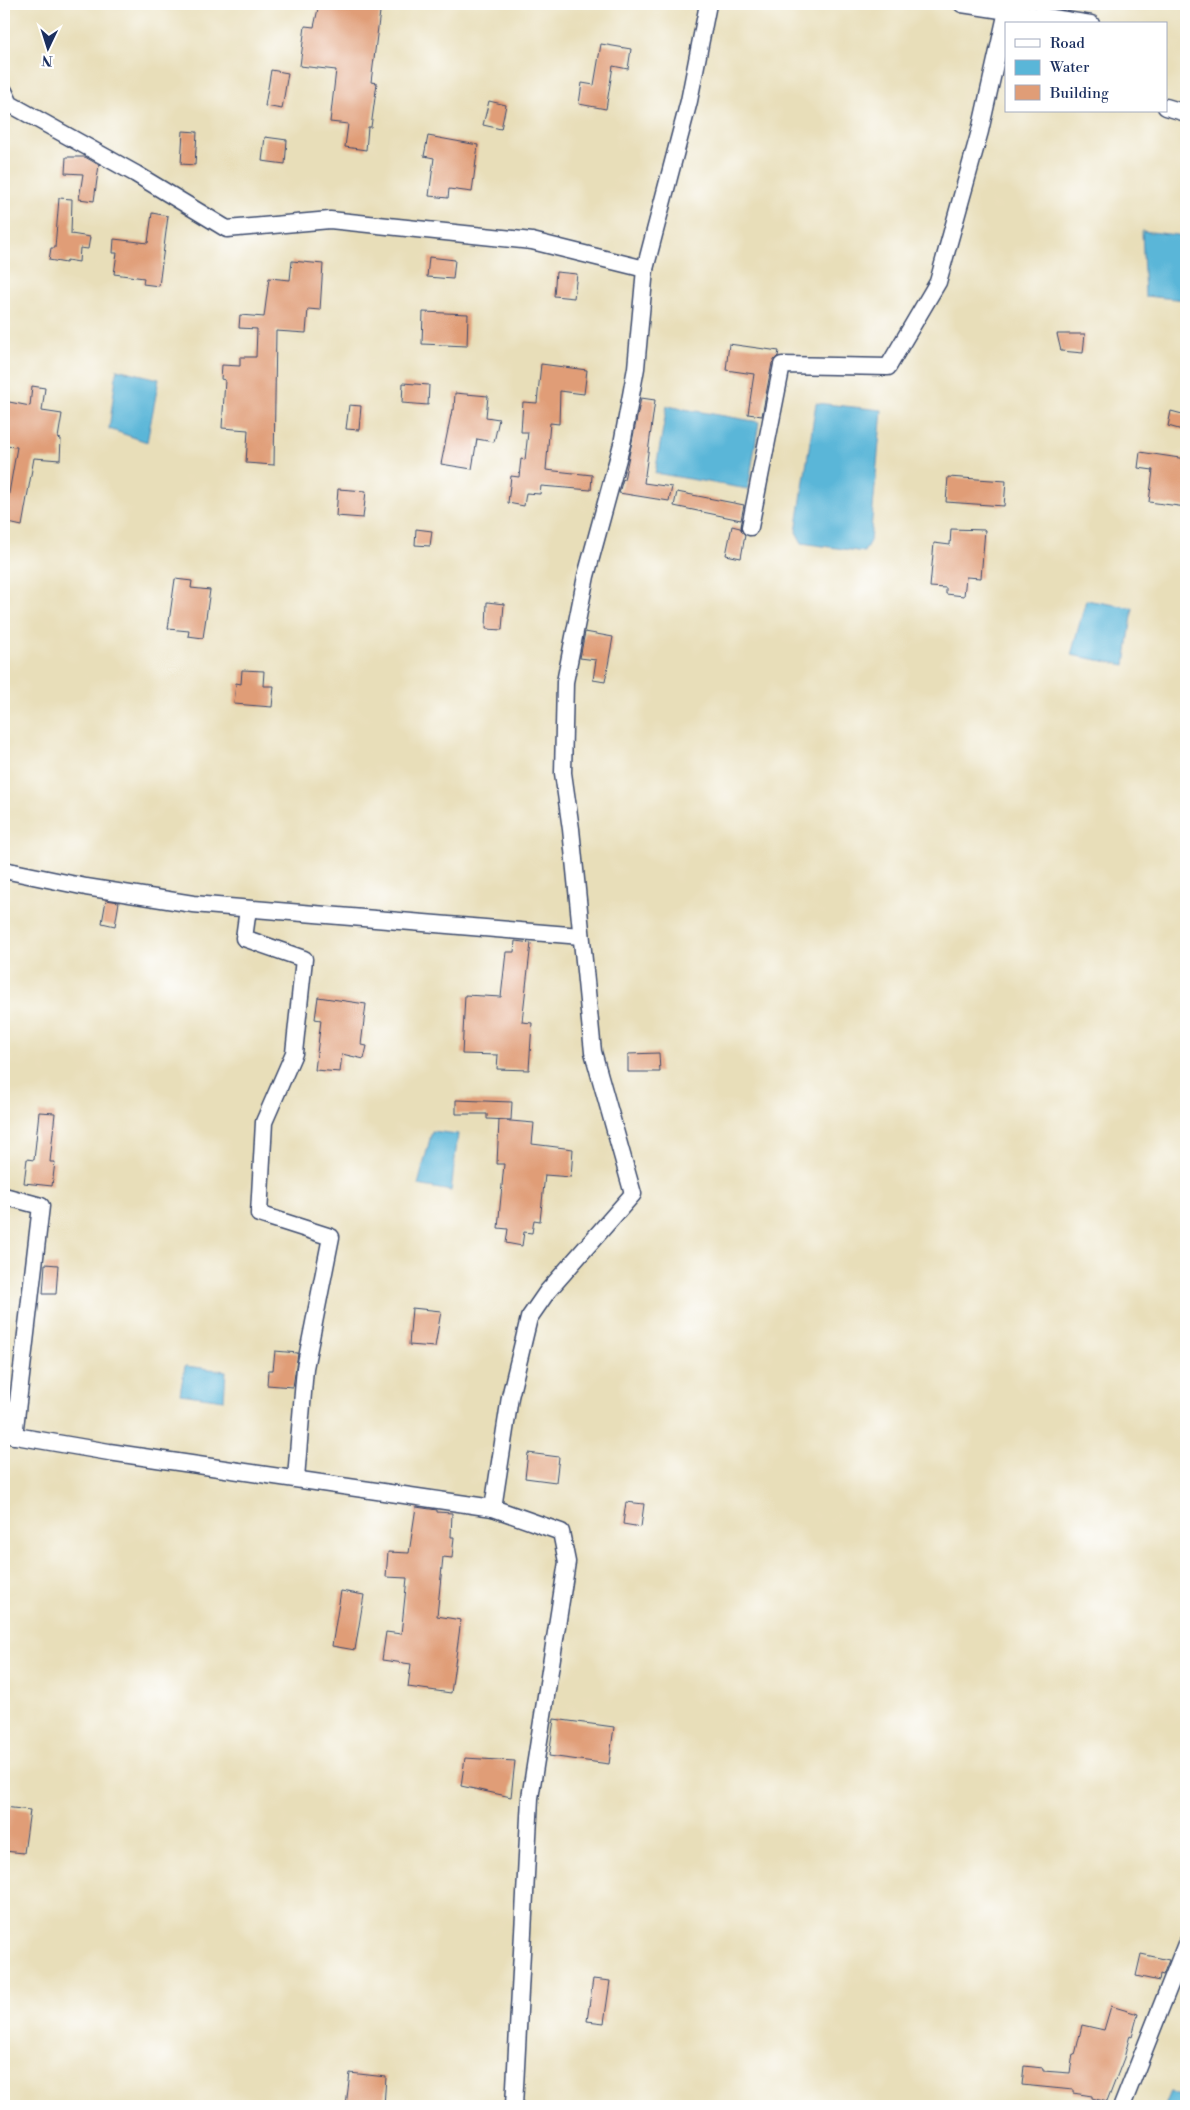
<svg xmlns="http://www.w3.org/2000/svg" width="1190" height="2110" font-family="'Libre Bodoni',serif">
<style>
.water{fill:#5ab6d8;stroke:#3a729b}
.building{fill:#e09d77}
.lines{fill:none;stroke-linecap:round;stroke-linejoin:round}
.street-casing{stroke:#3a496c;stroke-width:19}
.street{stroke:#fff;stroke-width:16}
</style>
<rect width="100%" height="100%" fill="#fff"/>
<filter id="ink" filterUnits="userSpaceOnUse"><feTurbulence type="fractalNoise" baseFrequency=".02" numOctaves="2"/><feDisplacementMap in="SourceGraphic" scale="10" xChannelSelector="R" yChannelSelector="G"/><feConvolveMatrix kernelMatrix="1 2 1 2 8 2 1 2 1" color-interpolation-filters="sRGB"/></filter>
<filter id="wash" filterUnits="userSpaceOnUse"><feTurbulence type="fractalNoise" baseFrequency=".0096" numOctaves="4" result="noise"/><feDisplacementMap in="SourceGraphic" scale="20" xChannelSelector="R" yChannelSelector="G"/><feGaussianBlur stdDeviation="1.12" result="paint"/><feColorMatrix in="noise" values="0 0 0 0 0 0 0 0 0 0 0 0 0 0 0 0 0 1.4 0 .05"/><feComposite in="paint" operator="in"/></filter>
<g filter="url(#wash)">
<rect width="100%" height="100%" fill="#e8deb9"/>
<g class="water">
<path d="M1142,231L1186,236V300L1145,296Z"/>
<path d="M117,369L159,379L147,442L109,429Z"/>
<path d="M816,403L882,410L870,541L864,552L802,543L796,532Z"/>
<path d="M667,406L759,422L748,489L655,473Z"/>
<path d="M1086,600L1133,608L1125,665L1071,655Z"/>
<path d="M432,1131L458,1134L451,1191L418,1185Z"/>
<path d="M185,1366L226,1371L224,1400L180,1394Z"/>
<path d="M1170,2091L1186,2098V2106H1164Z"/>
</g>
<g id="blocks">
<g class="building">
<path d="M319,4H381L371,82L377,83L371,127H368L366,150L345,147L348,124L330,122L336,70L300,66L305,26L314,27Z"/>
<path d="M601,44L631,49L628,69L613,66L606,109L579,104L582,83L594,85Z"/>
<path d="M271,70L288,73L282,109L265,106Z"/>
<path d="M489,101L506,105L501,129L483,125Z"/>
<path d="M183,131L197,132L195,165L181,164Z"/>
<path d="M428,136L478,145L472,192L449,189L448,198L429,196L434,158L424,156Z"/>
<path d="M265,137L287,140L285,164L262,161Z"/>
<path d="M66,157H85L99,165L94,201L79,199L83,174L65,173Z"/>
<path d="M59,198L72,199L71,234L90,237L88,249L80,248L79,262L67,260L66,263L49,260L51,248H55Z"/>
<path d="M152,213L168,216L159,286L143,284L144,278L114,274L117,253H113L114,239L148,243Z"/>
<path d="M429,257L455,260L453,279L427,277Z"/>
<path d="M292,261L323,264L320,310L308,309L306,333L276,331L274,465L246,463L248,430L222,428L225,380L221,379L222,365L240,366V357H256L257,329L239,328L240,315L264,317L269,278L290,280Z"/>
<path d="M556,272L577,274L574,298L554,296Z"/>
<path d="M423,312L468,314L467,346L422,344Z"/>
<path d="M1057,334H1085L1083,353L1061,351Z"/>
<path d="M729,344L779,351L778,356L772,363L762,416L748,414L754,374L726,370Z"/>
<path d="M541,364L587,370L584,394L560,391L559,424L550,423L546,470L592,475L591,490L541,486L540,494L526,493L524,506L508,503L511,476L519,477L521,459L525,460L528,432H521L523,402L537,403Z"/>
<path d="M403,383L429,385L428,405L402,403Z"/>
<path d="M32,386L45,388L42,411L62,414L58,438L61,439L60,460L34,458L22,526L4,522L17,447L4,446V401L30,406Z"/>
<path d="M455,393L488,396L486,417L499,419L494,442L477,439L472,469L441,464L452,410H454Z"/>
<path d="M641,398L655,400L644,483L672,487L669,501L619,493L623,479L624,480Z"/>
<path d="M349,405L361,406L359,430L346,429Z"/>
<path d="M1171,411L1186,415V431L1168,426Z"/>
<path d="M1140,452L1186,459V507L1149,502L1153,470L1138,468Z"/>
<path d="M948,477L1006,481L1004,506L946,502Z"/>
<path d="M338,489L366,491L363,518L336,516Z"/>
<path d="M677,492L744,505L741,520L674,506Z"/>
<path d="M732,526L740,528L745,535L741,558L726,555Z"/>
<path d="M416,529L432,531L430,546L415,545Z"/>
<path d="M951,529L985,530L981,578L966,577L964,596L946,594V588L930,587L934,543L950,545Z"/>
<path d="M175,579L192,581L191,588L210,590L203,638L188,636L189,631L168,629Z"/>
<path d="M487,602L504,604L502,630L486,629Z"/>
<path d="M585,632L613,637L605,682L593,680L596,660L580,658Z"/>
<path d="M242,670L264,671L263,686H274L272,707L234,704L236,683L241,684Z"/>
<path d="M106,900L119,902L115,926L102,923Z"/>
<path d="M515,941L531,943L522,1022L532,1023L529,1070L497,1069L498,1055L462,1054L465,995L501,997L506,952H514Z"/>
<path d="M318,997L366,1004L361,1045L367,1046L364,1059L342,1054L340,1072L315,1070L321,1020L315,1019Z"/>
<path d="M659,1053L660,1072H628V1054Z"/>
<path d="M456,1100L512,1102L511,1120L487,1119V1114H456Z"/>
<path d="M39,1112L55,1113L50,1162H55L52,1186L24,1183L27,1159L34,1160Z"/>
<path d="M499,1120L534,1123L532,1144L573,1149L571,1177L545,1175L540,1221L534,1220L532,1233L524,1232L522,1246L506,1243L508,1229L498,1228L504,1164H497Z"/>
<path d="M45,1264L58,1265L56,1294H43Z"/>
<path d="M412,1308L441,1311L435,1347L409,1345Z"/>
<path d="M275,1351L298,1353L293,1387L267,1385L268,1370H273Z"/>
<path d="M528,1453L559,1457L556,1482L525,1478Z"/>
<path d="M626,1502L644,1504L641,1527L623,1524Z"/>
<path d="M416,1507L437,1510V1512L452,1513L451,1537H454L452,1558L443,1557L437,1616L461,1620L451,1693L408,1687L411,1664L382,1660L386,1632L401,1634L407,1578L386,1577L388,1552L409,1553Z"/>
<path d="M341,1591L364,1595L355,1650L332,1646Z"/>
<path d="M554,1719L614,1727L609,1764L549,1756Z"/>
<path d="M465,1758L515,1761L511,1797L461,1786Z"/>
<path d="M4,1807L30,1810L24,1853L4,1851Z"/>
<path d="M1141,1954L1169,1960L1163,1975L1160,1974L1159,1981L1136,1976Z"/>
<path d="M593,1979L610,1981L604,2023L587,2021Z"/>
<path d="M1111,2006L1138,2014L1132,2036L1130,2035L1124,2058L1107,2102L1092,2098V2096L1073,2093V2090L1022,2085L1024,2066L1043,2068V2071L1070,2073L1073,2054L1075,2055L1082,2025L1104,2030Z"/>
<path d="M350,2073L386,2077L384,2106H346Z"/>
</g>
</g>
</g>
<g filter="url(#ink)">
<use href="#blocks" fill-opacity="0" stroke="#3a496c" stroke-width="1"/>
<g class="lines">
<defs>
<g id="street">
<path d="M962,4L1091,24"/>
<path d="M4,91L10,104L136,174L227,229L330,220L532,241L645,269"/>
<path d="M1166,107L1186,113"/>
<path d="M750,527L782,365L888,367L938,282L980,131L1007,11"/>
<path d="M4,870L86,887L193,904L581,936"/>
<path d="M248,909L244,938L304,959L294,1053L264,1122L259,1214L331,1237L305,1368L296,1478"/>
<path d="M4,1196L41,1206L14,1436"/>
<path d="M4,1434L109,1452L493,1508"/>
<path d="M514,2106L530,1798L567,1562L561,1532L493,1508L510,1397L529,1318L547,1292L633,1194L593,1052L571,829L563,773L565,682L586,576L622,444L636,368L645,269L689,101L708,4"/>
<path d="M1122,2106L1186,1944"/>
</g>
</defs>
<use href="#street" class="street-casing"/>
<use href="#street" class="street"/>
</g>
</g>
<rect width="1190" height="2110" fill="none" stroke="#fff" stroke-width="20"/>
<rect x="1005" y="22" width="162" height="90" fill="#ffffff" stroke="#a4acbf"/>
<rect x="1015" y="39" width="25" height="8" fill="#ffffff" stroke="#a4acbf"/>
<text x="1050" y="48" font-size="15" fill="#1b2f5e">Road</text>
<rect x="1015" y="60" width="25" height="15" fill="#5ab6d8" stroke="#a4acbf"/>
<text x="1050" y="72" font-size="15" fill="#1b2f5e">Water</text>
<rect x="1015" y="85" width="25" height="15" fill="#e09d77" stroke="#a4acbf"/>
<text x="1050" y="98" font-size="15" fill="#1b2f5e">Building</text>
<g transform="translate(48 48) rotate(184)" stroke="#ffffff" stroke-width="4" paint-order="stroke">
<path d="M0-4L9 19L0 12L-9 19Z" fill="#1b2f5e"/>
<text y="-8" font-size="14" font-weight="bold" text-anchor="middle" fill="#1b2f5e">N</text>
</g>
</svg>
